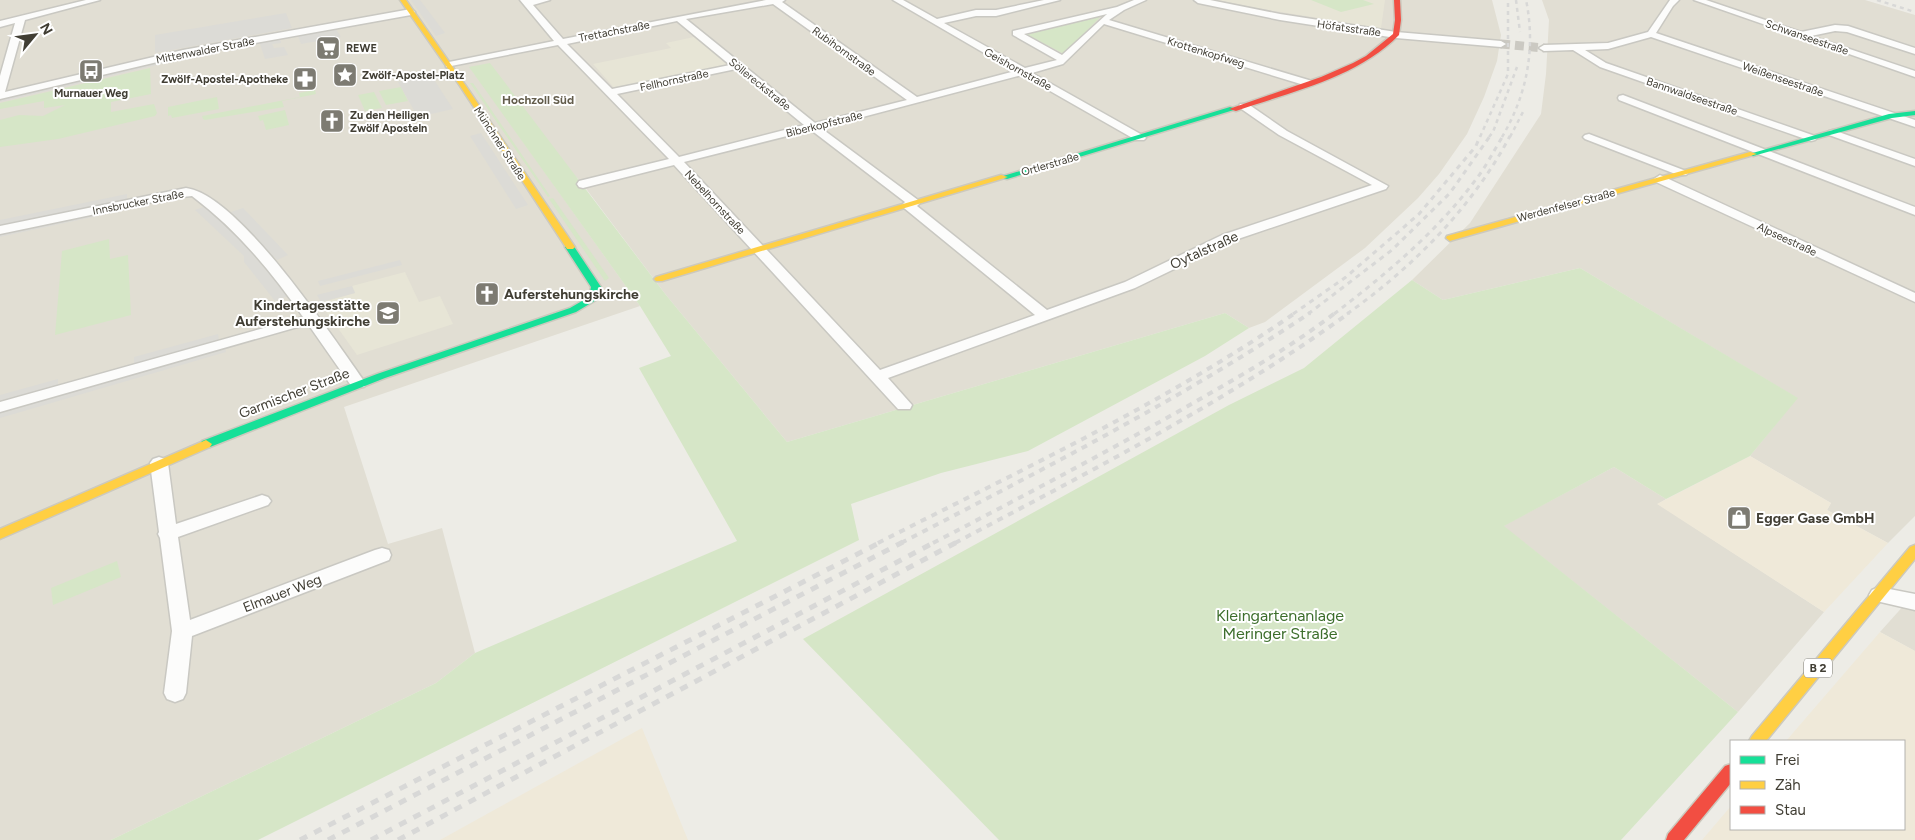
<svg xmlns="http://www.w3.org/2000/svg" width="1915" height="840" font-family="Figtree,sans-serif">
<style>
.residential{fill:#e1ded3}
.commercial{fill:#efe9d9}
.education{fill:#e7e5d6}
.green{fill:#d6e6c7}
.parking{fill:#dcdbd6}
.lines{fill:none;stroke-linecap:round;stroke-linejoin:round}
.street-tunnel{stroke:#cbc9c2;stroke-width:9;stroke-dasharray:9 5;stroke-linecap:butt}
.street-casing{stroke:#c9c8c2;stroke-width:3}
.fast-casing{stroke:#ccc9be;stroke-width:3}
.slow-casing{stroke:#ccc9be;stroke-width:3}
.jam-casing{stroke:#ccc9be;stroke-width:3}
.street{fill:#fcfcfb;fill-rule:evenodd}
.fast{fill:#16e098;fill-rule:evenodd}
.slow{fill:#ffcf43;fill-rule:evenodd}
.jam{fill:#f24e42;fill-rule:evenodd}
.rail-far3{stroke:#d8d8d7;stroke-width:2.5;stroke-dasharray:4 4;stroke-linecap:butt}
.rail-far2{stroke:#d8d8d7;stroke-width:3;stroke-dasharray:5 5;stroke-linecap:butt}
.rail-far1{stroke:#d8d8d7;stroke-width:4;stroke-dasharray:6 6;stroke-linecap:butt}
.rail{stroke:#d8d8d7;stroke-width:5;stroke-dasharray:8 8;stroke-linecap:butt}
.labels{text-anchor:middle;stroke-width:4;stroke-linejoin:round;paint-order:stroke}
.far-street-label{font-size:11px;fill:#413e34;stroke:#fff}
.far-poi-label{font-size:11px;font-weight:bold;fill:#413e34;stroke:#fff;text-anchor:start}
.far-neighbourhood-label{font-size:12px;font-weight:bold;fill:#635d4c;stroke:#fff}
.shield{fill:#fff;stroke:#7a7871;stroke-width:1}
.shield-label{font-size:12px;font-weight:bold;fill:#413e34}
.street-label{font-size:14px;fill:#413e34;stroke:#fff}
.poi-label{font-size:14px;font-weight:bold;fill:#413e34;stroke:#fff;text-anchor:start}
.near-park-label{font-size:16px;fill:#3d6e2c;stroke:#fff}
</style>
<rect width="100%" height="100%" fill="#edece6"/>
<g class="residential">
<path d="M0,0H1492L1501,35L1497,61L1484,97L1467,134L1439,174L1418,198L1365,248L1265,322L1249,328L1225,313L787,442L666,295L581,182L470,67L640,306L344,407L388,544L442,528L475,653L436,683L111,840H0Z"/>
<path d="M1542,0H1865L1915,15V516L1888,543L1827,510L1831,503L1750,456L1797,398L1580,268L1443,300L1412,280L1470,223L1541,114L1546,74L1549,20Z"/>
<path d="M1614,467L1666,499L1658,504L1824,612L1738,712L1503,526Z"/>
<path d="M1915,593V651L1880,632Z"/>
</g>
<g class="commercial">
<path d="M1750,456L1831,503L1827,510L1888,543L1824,612L1657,504Z"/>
<path d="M1880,632L1915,651V840H1702L1731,806V829H1904V741H1786Z"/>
<path d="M642,728L688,840H440Z"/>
</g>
<g class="education">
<path d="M1218,0H1385L1381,28L1256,8Z"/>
<path d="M694,37L730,65L616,90L593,64L671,48L666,43Z"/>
<path d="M405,272L419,302L440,296L453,324L357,355L320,303L355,293L352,286Z"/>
</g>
<g class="green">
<path d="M1311,0H1363L1374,4L1341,12Z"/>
<path d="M1104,13L1064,54L1026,34Z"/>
<path d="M490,63L666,295L787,442L1225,313L1249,328L1205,356L1028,451L941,473L851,504L859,540L258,840H111L436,683L475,653L737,541L639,368L671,356L640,306L469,67Z"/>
<path d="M150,68L151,94L111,102V112L154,104L157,113L155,116L58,139L0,147V120L19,115L43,116L65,105L44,108V101L0,109V103Z"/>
<path d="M470,83H473L550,196L548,197Z"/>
<path d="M401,87L408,101L386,105L379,91Z"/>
<path d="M315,90L316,94L282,101L284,107L205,120L203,119L202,116L300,97L299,93Z"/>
<path d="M374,92L382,108L365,111L358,95Z"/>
<path d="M217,97L219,109L172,118L171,115L168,116V107Z"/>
<path d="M285,110L289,125L266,130L263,120L260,121L258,116Z"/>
<path d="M553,198L609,278L605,281L549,199Z"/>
<path d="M109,239L110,259L128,255L131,315L55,335L62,251Z"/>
<path d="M1580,268L1798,398L1750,456L1666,499L1614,467L1504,526L1738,712L1621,840H999L803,639L1229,405L1304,368L1412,280L1443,300Z"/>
<path d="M117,561L121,577L53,605L51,588Z"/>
</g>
<g class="parking">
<path d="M411,0H420L445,33L436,36Z"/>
<path d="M286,13L292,28L155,53V35Z"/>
<path d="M336,29L341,37L301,44L298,36Z"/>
<path d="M280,38L281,43L272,44L274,48L284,47L288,55L265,59L259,41Z"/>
<path d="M173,58L174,61L0,102V98Z"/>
<path d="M431,75L453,109L418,117L398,82Z"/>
<path d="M481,133L528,205L516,209L470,136Z"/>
<path d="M127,194V202L116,204V212L0,237V220Z"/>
<path d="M206,206L255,251V257L288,296L275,301L244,262V256L195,210Z"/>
<path d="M243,208L266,232L288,255L277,260L231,212Z"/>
<path d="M400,260L402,265L320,286L318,281Z"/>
<path d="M352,286L355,293L321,302L317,295Z"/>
<path d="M218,334L219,340L134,364V357Z"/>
<path d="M225,346L226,352L0,418V411Z"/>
<path d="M58,379V386L0,403V395Z"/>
</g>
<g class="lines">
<path class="street-tunnel" d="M1501,44L1544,48"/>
<defs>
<g id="street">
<path d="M86,0H100L25,20L5,92L183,50L411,9L415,12L411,15L183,56L0,99V76L15,23L0,27V21Z"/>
<path d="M520,0H550L533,5L563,39L766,0H785L782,2L917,97L1015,71L893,0H903L937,19L976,10H996L1044,0H1060L996,16H976L944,23L1025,68L1057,60L1013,35V31L1117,7L1134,0H1146L1124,10L1109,20L1312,81V85H1304L1104,24L1063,64L1032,73L1144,136L1146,138L1144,140H1136L1022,75L821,128L918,200L920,203L917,206L1047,310L1125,282L1222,235L1372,185L1279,135L1240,108L1239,106L1240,104H1248L1287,131L1388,186L1386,189L1232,241L1135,288L888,378L912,405L910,409H898L674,165L583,188L579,187L577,184L579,181L669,159L558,45L446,67V63L449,62L554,41ZM773,4L907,100L815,123L686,19ZM1107,14L1062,55L1024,34ZM677,21L730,65L612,89L567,44ZM736,69L804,125L679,157L617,94ZM811,130L905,202L902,205L904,208L1035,315L880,370L684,162Z"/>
<path d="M1194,0H1210L1280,14L1396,32L1501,41L1506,44L1501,47L1396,38L1280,20L1198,3Z"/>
<path d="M1670,0H1679L1673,6L1656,33L1915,120V127L1651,37L1608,49L1585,50L1606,63L1815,136L1817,138L1815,140L1811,141L1600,67L1573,50L1544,51L1539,48L1544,45L1608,43L1648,32Z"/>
<path d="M1694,0H1706L1801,32L1835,25L1848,26L1915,48V54L1847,32L1835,31L1811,36L1915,71V77Z"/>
<path d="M1623,95L1915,207V215L1619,100L1618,98L1619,96Z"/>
<path d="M1833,130L1915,159V166L1829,135L1828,133L1829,131Z"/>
<path d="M1589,134L1686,171L1688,173L1686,175H1678L1585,139L1583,137L1585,135Z"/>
<path d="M1660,175L1915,293V302L1656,182L1654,179Z"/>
<path d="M186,188C238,194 332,336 364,381L366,384L364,387H352L308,324L0,412V402L303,317C271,271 237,230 192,196L172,198L0,234V226Z"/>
<path d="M159,457L165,459L168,463L176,524L262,495L268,497L271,501L268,505L178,537L190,620L375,550L382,548L389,550L391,555L389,560L192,636L186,693L183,699L175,702L167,699L164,693L172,631L160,538L158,534L159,532L150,463L153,459Z"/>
<path d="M1879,587L1915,594V610L1872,600L1869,595L1872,590Z"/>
</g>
<g id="fast">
<path d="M1230,107L1237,109L1007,179L1000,177Z"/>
<path d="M1915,111V115L1892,118L1753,156L1749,154L1889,114Z"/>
<path d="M570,244L573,245L601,287L596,300L576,312L385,378L210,447H202L200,444L202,441L377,374L570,308L589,297L591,287L565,247Z"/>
</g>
<g id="slow">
<path d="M400,0H406L466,86L575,247L573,249H567L460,86Z"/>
<path d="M1750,152L1757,154L1453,240L1450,241L1446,238L1447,236Z"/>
<path d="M1001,175L1008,177L662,281H656L654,279L656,277Z"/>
<path d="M206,440L212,444L210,447L0,539V529Z"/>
<path d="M1915,545V559L1766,741H1749L1752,736L1910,547Z"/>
</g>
<g id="jam">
<path d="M1394,0H1400L1401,20L1399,35C1357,78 1290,92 1236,111L1229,109L1321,77L1353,63L1366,56L1393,34L1395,20Z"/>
<path d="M1731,764V783L1684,840H1666L1668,834L1725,766Z"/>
</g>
</defs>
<use href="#street" class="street-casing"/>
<use href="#fast" class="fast-casing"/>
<use href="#slow" class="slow-casing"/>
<use href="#jam" class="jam-casing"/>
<use href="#street" class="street"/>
<use href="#fast" class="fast"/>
<use href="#slow" class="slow"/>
<use href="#jam" class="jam"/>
<g class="rail-far3">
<path d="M1516,0L1520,32"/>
<path d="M1877,0L1915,12"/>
<path d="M1480,137L1508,74V0"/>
<path d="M1489,137L1493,132L1517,67"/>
<path d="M1502,137C1527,95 1536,48 1526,0"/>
<path d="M1510,137L1524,110"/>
</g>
<g class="rail-far2">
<path d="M1293,314L1346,277L1419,214L1476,146L1480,136"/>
<path d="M1308,314L1392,250L1450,193L1490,136"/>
<path d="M1334,314C1386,274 1437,232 1477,178C1487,165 1494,150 1503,136"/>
<path d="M1347,314C1413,267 1472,208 1510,136"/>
</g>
<g class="rail-far1">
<path d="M878,543C1019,471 1165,403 1295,313"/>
<path d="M901,543C1040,471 1179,400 1310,313"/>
<path d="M933,543C1016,500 1099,456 1181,410C1233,380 1287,350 1335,313"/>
<path d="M955,543C1089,472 1226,402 1349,313"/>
</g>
<g class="rail">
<path d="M300,840L881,542"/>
<path d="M328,840L903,542"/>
<path d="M371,840L935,542"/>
<path d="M398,840L957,542"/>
</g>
</g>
<defs>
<symbol id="supermarket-square" viewBox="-11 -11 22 22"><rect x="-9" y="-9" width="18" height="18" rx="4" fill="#7d7b72" stroke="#fff"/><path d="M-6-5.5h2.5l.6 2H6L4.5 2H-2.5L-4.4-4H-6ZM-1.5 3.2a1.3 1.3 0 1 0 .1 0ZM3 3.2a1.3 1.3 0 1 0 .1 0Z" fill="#fff"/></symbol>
<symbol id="bus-square" viewBox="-11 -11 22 22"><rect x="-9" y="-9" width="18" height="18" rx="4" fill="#7d7b72" stroke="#fff"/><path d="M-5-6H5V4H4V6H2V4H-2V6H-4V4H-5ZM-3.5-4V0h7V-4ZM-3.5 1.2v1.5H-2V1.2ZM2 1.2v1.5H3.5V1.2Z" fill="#fff"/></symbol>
<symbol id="sight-square" viewBox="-11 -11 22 22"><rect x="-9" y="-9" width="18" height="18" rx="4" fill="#7d7b72" stroke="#fff"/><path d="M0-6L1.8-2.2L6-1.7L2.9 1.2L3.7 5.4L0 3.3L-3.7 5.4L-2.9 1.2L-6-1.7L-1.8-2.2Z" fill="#fff"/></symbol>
<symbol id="pharmacy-square" viewBox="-11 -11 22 22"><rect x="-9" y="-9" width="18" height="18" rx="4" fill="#7d7b72" stroke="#fff"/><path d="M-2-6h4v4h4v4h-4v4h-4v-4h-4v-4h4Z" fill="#fff"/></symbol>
<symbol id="church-square" viewBox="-11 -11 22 22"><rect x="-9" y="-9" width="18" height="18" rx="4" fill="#7d7b72" stroke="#fff"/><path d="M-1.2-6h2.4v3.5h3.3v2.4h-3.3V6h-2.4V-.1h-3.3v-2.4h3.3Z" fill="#fff"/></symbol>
<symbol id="school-square" viewBox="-11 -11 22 22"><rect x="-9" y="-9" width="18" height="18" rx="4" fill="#7d7b72" stroke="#fff"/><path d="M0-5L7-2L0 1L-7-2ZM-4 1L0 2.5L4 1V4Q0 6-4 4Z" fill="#fff"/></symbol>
<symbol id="shop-square" viewBox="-11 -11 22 22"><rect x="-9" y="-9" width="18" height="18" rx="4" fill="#7d7b72" stroke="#fff"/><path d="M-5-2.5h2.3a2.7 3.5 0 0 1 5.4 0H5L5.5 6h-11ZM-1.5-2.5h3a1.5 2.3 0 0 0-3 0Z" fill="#fff"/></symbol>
</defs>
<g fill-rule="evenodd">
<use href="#supermarket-square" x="314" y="34" width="28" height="28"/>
<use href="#bus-square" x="77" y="57" width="28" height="28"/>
<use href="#sight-square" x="331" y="61" width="28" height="28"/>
<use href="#pharmacy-square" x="291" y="65" width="28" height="28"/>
<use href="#church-square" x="318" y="107" width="28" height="28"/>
<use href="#church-square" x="473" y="280" width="28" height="28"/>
<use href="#school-square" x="374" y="299" width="28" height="28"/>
<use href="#shop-square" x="1725" y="504" width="28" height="28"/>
</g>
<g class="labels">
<g class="far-street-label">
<text transform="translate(1349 28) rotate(8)" y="4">Höfatsstraße</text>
<text transform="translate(614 31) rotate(-11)" y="4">Trettachstraße</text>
<text transform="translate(1807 37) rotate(19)" y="4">Schwanseestraße</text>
<text transform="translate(205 50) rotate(-11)" y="4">Mittenwalder Straße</text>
<text transform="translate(844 51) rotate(36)" y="4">Rubihornstraße</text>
<text transform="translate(1206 52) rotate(17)" y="4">Krottenkopfweg</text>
<text transform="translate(1018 69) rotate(29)" y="4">Geishornstraße</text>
<text transform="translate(1783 79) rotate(19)" y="4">Weißenseestraße</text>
<text transform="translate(674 80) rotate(-12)" y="4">Fellhornstraße</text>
<text transform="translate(760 84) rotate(39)" y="4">Söllereckstraße</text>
<text transform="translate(1692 96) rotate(19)" y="4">Bannwaldseestraße</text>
<text transform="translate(824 124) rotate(-14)" y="4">Biberkopfstraße</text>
<text transform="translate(500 143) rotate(57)" y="4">Münchner Straße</text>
<text transform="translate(1050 164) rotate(-16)" y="4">Ortlerstraße</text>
<text transform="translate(138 202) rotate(-11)" y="4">Innsbrucker Straße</text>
<text transform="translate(715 202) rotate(47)" y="4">Nebelhornstraße</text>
<text transform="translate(1566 205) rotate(-15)" y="4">Werdenfelser Straße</text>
<text transform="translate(1787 239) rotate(25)" y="4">Alpseestraße</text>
</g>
<g class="far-poi-label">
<text x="346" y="52">REWE</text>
<text x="362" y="79">Zwölf-Apostel-Platz</text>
<text x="288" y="83" text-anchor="end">Zwölf-Apostel-Apotheke</text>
<text x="91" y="97" text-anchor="middle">Murnauer Weg</text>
<text x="350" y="119">Zu den Heiligen<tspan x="350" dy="13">Zwölf Aposteln</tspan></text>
</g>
<g class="far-neighbourhood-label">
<text x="538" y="104">Hochzoll Süd</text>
</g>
<rect class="shield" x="1804" y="658.5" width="28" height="19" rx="4"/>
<g class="shield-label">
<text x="1818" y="672">B 2</text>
</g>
<g class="street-label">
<text transform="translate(1204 250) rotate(-24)" y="5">Oytalstraße</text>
<text transform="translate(294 393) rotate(-21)" y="5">Garmischer Straße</text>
<text transform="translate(282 593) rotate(-21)" y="5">Elmauer Weg</text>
</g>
<g class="poi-label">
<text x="504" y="299">Auferstehungskirche</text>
<text x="370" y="310" text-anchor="end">Kindertagesstätte<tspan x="370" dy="16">Auferstehungskirche</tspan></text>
<text x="1756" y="523">Egger Gase GmbH</text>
</g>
<g class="near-park-label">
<text x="1280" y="621">Kleingartenanlage<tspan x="1280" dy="18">Meringer Straße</tspan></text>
</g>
</g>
<rect x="1730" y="740" width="175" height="90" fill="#ffffff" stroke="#b3b2ae"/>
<rect x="1740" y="756" width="25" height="8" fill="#16e098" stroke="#b3b2ae"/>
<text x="1775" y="765" font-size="15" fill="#413e34">Frei</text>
<rect x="1740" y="781" width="25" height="8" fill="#ffcf43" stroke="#b3b2ae"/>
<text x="1775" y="790" font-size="15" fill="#413e34">Zäh</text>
<rect x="1740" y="806" width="25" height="8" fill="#f24e42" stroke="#b3b2ae"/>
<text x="1775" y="815" font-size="15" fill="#413e34">Stau</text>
<g transform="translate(35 35) rotate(61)" stroke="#ffffff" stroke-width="4" paint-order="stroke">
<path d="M0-4L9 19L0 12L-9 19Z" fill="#413e34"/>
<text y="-8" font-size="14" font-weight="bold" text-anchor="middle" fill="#413e34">N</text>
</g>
</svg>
